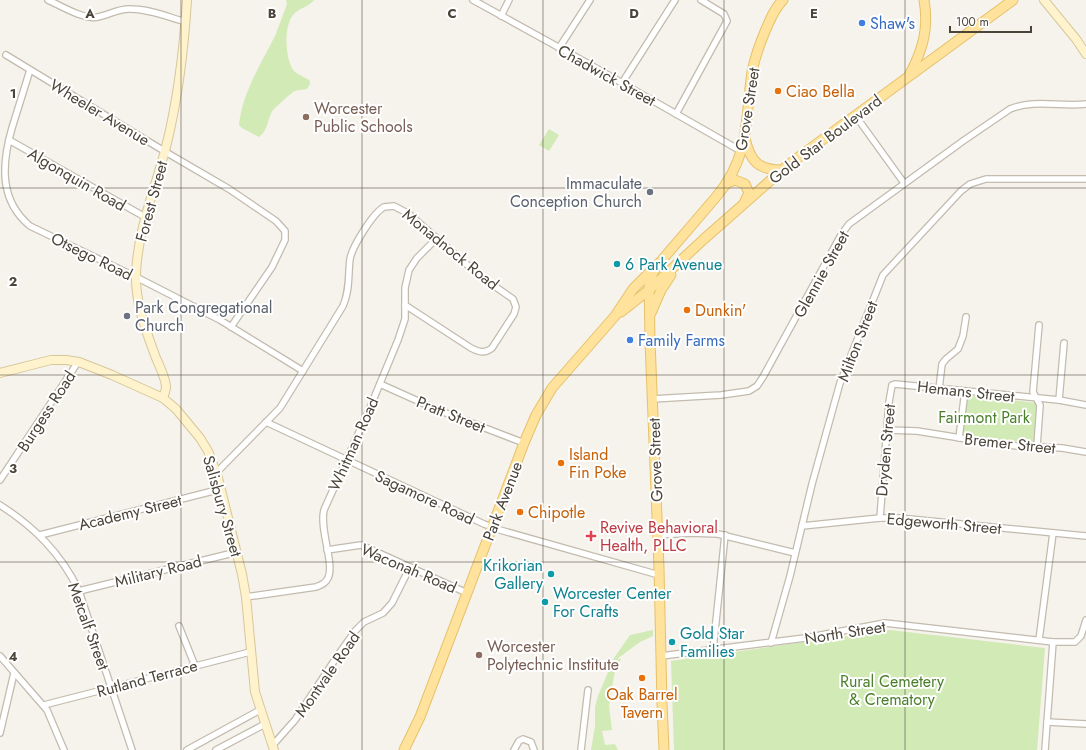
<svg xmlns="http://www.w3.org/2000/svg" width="1086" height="750" font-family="Jost,sans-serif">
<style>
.green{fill:#d2eab5}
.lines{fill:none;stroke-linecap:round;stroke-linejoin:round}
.street-casing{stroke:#c2bbae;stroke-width:8}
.secondary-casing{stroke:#d6c79b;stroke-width:10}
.primary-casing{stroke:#e6c16a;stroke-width:11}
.street{stroke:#fff;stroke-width:5.5}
.secondary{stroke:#fff3cd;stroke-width:8}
.primary{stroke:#ffe39c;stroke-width:9}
.grid{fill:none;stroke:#4b4439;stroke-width:1;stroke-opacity:0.55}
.shop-dot{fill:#3f7fe0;stroke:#fff;stroke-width:1.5}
.food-dot{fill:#e8710a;stroke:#fff;stroke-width:1.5}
.education-dot{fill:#8d6e63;stroke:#fff;stroke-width:1.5}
.worship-dot{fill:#6b7280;stroke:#fff;stroke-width:1.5}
.culture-dot{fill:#0f9aa8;stroke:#fff;stroke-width:1.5}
.health-dot{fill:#e0444e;stroke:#fff;stroke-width:1.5}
.labels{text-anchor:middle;stroke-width:4;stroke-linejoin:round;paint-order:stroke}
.shop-label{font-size:16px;fill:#366cbe;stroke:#fff;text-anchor:start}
.street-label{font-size:16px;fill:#4b4439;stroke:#fff}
.food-label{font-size:16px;fill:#c56008;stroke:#fff;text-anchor:start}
.education-label{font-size:16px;fill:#785e54;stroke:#fff;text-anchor:start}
.worship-label{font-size:16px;fill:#5b616d;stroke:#fff;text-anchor:end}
.culture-label{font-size:16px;fill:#0d838f;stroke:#fff;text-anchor:start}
.park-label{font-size:16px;fill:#4a7f2a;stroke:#fff}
.health-label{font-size:16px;fill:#be3a42;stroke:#fff;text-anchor:start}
.grid-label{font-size:13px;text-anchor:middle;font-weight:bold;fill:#4b4439;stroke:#fff;stroke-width:4;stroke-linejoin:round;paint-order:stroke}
</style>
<rect width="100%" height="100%" fill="#f6f3ec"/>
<g class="green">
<path d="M286,0H314C309,7 299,8 294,14C283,25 285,60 294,71C298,75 305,77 310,81V84L307,89C303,90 299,89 295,91C292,92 276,107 274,109C267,117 269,130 259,137L242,128L239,125C242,93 261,64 275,36C279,26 283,15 287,4Z"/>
<path d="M549,129L559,135L549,151L539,145Z"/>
<path d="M968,395L1037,403L1034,443L969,436C967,435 964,434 963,432C960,424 966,403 968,395Z"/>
<path d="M653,630V636L640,642L617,659H621L615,670L609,706L612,730L602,731L605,745L615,744L618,750H591L595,726V707L598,696L614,658L630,635Z"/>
<path d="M890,630L1045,648L1037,750H674L671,661Z"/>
</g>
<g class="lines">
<defs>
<g id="street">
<path d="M48,0C61,6 84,20 98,17C109,15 119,8 131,9C149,9 168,17 186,22"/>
<path d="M473,0L587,63L741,151"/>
<path d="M501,16L509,0"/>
<path d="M559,48L590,0"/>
<path d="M6,55L169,154L229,189L276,221L285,231V240L272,267L231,327"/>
<path d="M30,70C24,89 18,109 12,128C1,166 0,201 30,226L136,277L220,320L303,371"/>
<path d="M622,83L675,0"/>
<path d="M676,114L727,21L724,14L701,0"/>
<path d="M855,115L904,183"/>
<path d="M9,140L145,217"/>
<path d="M380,384L438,410L524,443"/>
<path d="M939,389L942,364L946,359L958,349L963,336L966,317"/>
<path d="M652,399L721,395L749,391L757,386L763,377L841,235L849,224L963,141L1010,109C1034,99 1061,107 1086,104"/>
<path d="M1059,400L1064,343"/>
<path d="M266,422L484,524L500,530L659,575"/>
<path d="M887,430L917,431L967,439L1017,446L1062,448L1086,452"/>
<path d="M959,438L965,391"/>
<path d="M1037,446L1040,405L1033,392L1039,325"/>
<path d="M216,473L280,408L343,306C350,290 348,275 350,259C352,247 373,213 384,207L394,206L409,214L480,276L513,299L516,307L514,314L492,348C485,354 479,352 471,348L405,305"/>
<path d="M0,480L78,362"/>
<path d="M0,505C34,527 61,553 79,591L132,750"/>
<path d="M880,518L889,402L892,385L895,384L1059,400L1086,405"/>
<path d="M802,526L880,518H899L1086,536"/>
<path d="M40,535L221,489"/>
<path d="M658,535L691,533L718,534L795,553"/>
<path d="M327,550L361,545L467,593"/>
<path d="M79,591L237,552"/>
<path d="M246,597L316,587C321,585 325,584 328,578C335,564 319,529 324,510L369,410L398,340L405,319V288L409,270L417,258L437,238"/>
<path d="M179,626L195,666"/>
<path d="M1039,640L1053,533"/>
<path d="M771,643L790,576L812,484L840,383L883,275L961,191L970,184L986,179H1086"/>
<path d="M713,650L725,535"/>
<path d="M0,656L47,710L64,750"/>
<path d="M661,656L805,638L885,623L1053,642H1075L1081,636L1086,620"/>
<path d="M44,705L250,652"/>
<path d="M1047,722L1086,724"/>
<path d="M0,733L14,673"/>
<path d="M272,746L295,720L338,655L355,631L364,622L383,613L392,603L410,567"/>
<path d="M187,750L260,710"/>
<path d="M216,750L265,724"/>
<path d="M514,750L519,741L523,739L531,742L534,750"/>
<path d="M581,750L588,690"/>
<path d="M1045,750L1053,642"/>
</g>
<g id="secondary">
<path d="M1044,0L1076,39L1086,54"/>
<path d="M0,373L51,360H66L79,362L112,375L163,398L176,409L200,438L208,451L218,478L242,574L246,597L255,692L274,750"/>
<path d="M163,398C164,395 166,390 166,387C166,379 159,365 156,358C146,331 135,303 136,273C138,229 155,189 166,147C178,99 184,49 187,0"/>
</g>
<g id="primary">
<path d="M910,74C923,49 929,28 924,0"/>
<path d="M745,138C750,161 758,170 782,170"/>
<path d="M727,183L735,180L745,184L749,193L745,201"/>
<path d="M621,312L649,290L704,239L788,165L1013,0"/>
<path d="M651,313L661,290L671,275"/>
<path d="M404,750L420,717L524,443L536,415L552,388L615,316L633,289L652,270"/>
<path d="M664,750L662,703L659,568L650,341L649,281L656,267L716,197C728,183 737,166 742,148C748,124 748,98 752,72C755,57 760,43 766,29C771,18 774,9 783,0"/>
</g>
</defs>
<use href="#street" class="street-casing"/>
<use href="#secondary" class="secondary-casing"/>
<use href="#primary" class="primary-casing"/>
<use href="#street" class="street"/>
<use href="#secondary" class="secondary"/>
<use href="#primary" class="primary"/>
</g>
<path class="grid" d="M181,0V750M362,0V750M543,0V750M724,0V750M905,0V750M0,188H1086M0,375H1086M0,562H1086"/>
<g class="shop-dot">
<circle cx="862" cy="23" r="4"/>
<circle cx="630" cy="340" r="4"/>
</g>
<g class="food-dot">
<circle cx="778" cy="91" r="4"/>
<circle cx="687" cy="310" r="4"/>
<circle cx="561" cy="463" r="4"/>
<circle cx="520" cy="512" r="4"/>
<circle cx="642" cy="678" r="4"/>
</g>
<g class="education-dot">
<circle cx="306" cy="117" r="4"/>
<circle cx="479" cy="655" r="4"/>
</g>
<g class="worship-dot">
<circle cx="650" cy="192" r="4"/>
<circle cx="127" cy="316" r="4"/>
</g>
<g class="culture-dot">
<circle cx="617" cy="264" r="4"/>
<circle cx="551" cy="574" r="4"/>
<circle cx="545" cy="602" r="4"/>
<circle cx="672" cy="642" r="4"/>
</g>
<path class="health-dot" d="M589 530h4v4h4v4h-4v4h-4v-4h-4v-4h4z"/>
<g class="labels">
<g class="shop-label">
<text x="870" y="29">Shaw's</text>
<text x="638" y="346">Family Farms</text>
</g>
<g class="street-label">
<text transform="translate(607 75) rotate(29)" y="6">Chadwick Street</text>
<text transform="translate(747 109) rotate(-81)" y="6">Grove Street</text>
<text transform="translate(100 112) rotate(31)" y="6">Wheeler Avenue</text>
<text transform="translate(825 139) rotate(-37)" y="6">Gold Star Boulevard</text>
<text transform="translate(77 179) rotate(30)" y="6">Algonquin Road</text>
<text transform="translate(151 201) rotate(-75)" y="6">Forest Street</text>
<text transform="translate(451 249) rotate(39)" y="6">Monadnock Road</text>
<text transform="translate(92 256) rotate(26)" y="6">Otsego Road</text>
<text transform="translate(821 274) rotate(-61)" y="6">Glennie Street</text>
<text transform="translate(857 341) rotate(-69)" y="6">Milton Street</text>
<text transform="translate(966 391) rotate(6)" y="6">Hemans Street</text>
<text transform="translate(46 411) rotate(-57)" y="6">Burgess Road</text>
<text transform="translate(451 414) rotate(22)" y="6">Pratt Street</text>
<text transform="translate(1010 443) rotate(6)" y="6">Bremer Street</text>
<text transform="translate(353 444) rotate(-66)" y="6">Whitman Road</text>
<text transform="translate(885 450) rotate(-85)" y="6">Dryden Street</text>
<text transform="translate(655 460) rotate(-92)" y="6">Grove Street</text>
<text transform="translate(425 497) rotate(25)" y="6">Sagamore Road</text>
<text transform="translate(502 501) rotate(-69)" y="6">Park Avenue</text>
<text transform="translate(223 506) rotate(74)" y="6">Salisbury Street</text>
<text transform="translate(130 512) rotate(-14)" y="6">Academy Street</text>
<text transform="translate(944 523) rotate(5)" y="6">Edgeworth Street</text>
<text transform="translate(409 568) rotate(23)" y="6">Waconah Road</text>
<text transform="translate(158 571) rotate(-14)" y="6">Military Road</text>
<text transform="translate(89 626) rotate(70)" y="6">Metcalf Street</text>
<text transform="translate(845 632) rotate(-9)" y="6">North Street</text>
<text transform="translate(327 674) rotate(-55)" y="6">Montvale Road</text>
<text transform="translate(147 678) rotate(-15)" y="6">Rutland Terrace</text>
</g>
<g class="food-label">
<text x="786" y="97">Ciao Bella</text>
<text x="695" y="316">Dunkin'</text>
<text x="569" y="460">Island<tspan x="569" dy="18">Fin Poke</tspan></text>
<text x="528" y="518">Chipotle</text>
<text x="642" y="700" text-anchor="middle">Oak Barrel<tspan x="642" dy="18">Tavern</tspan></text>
</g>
<g class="education-label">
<text x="314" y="114">Worcester<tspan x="314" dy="18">Public Schools</tspan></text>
<text x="487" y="652">Worcester<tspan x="487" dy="18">Polytechnic Institute</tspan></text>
</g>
<g class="worship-label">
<text x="642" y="189">Immaculate<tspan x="642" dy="18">Conception Church</tspan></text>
<text x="135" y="313" text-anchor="start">Park Congregational<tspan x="135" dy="18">Church</tspan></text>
</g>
<g class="culture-label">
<text x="625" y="270">6 Park Avenue</text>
<text x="543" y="571" text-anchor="end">Krikorian<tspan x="543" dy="18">Gallery</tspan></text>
<text x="553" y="599">Worcester Center<tspan x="553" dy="18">For Crafts</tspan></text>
<text x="680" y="639">Gold Star<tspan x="680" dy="18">Families</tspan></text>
</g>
<g class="park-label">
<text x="984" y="423">Fairmont Park</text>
<text x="892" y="687">Rural Cemetery<tspan x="892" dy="18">&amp; Crematory</tspan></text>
</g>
<g class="health-label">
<text x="600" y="533">Revive Behavioral<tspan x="600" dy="18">Health, PLLC</tspan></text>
</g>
</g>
<g class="grid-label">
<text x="90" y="18">A</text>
<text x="272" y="18">B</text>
<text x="452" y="18">C</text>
<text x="634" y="18">D</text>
<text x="814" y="18">E</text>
<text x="13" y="98">1</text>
<text x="13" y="286">2</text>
<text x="13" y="473">3</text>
<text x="13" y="661">4</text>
</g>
<path d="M950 26v6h81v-6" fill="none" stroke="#4b4439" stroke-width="2"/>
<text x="956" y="26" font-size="12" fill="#4b4439" stroke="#ffffff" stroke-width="3" paint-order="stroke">100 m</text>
</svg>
